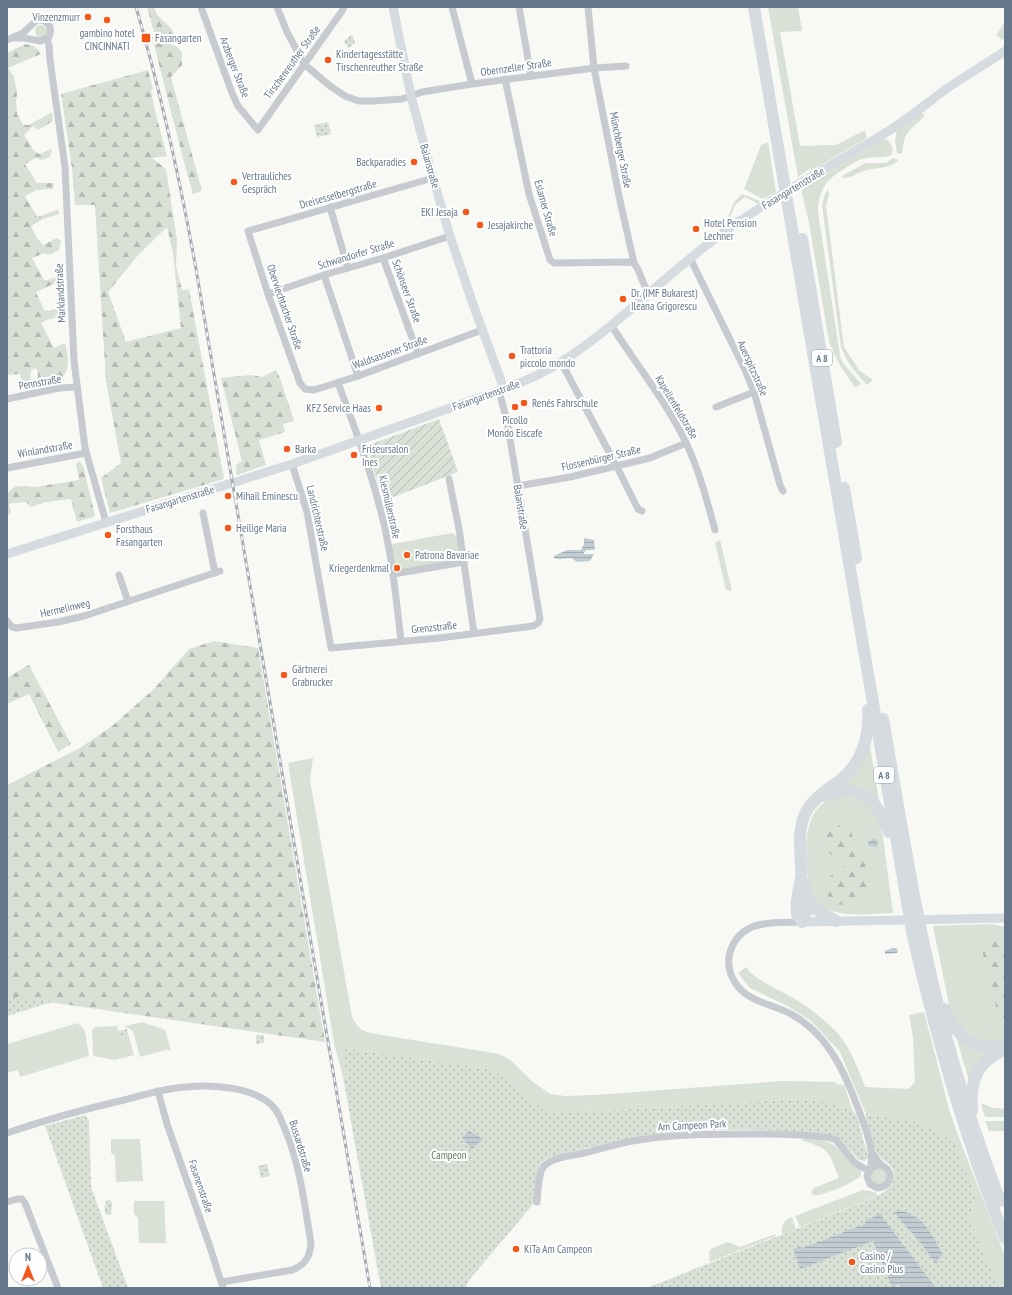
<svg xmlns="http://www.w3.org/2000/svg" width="1012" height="1295" font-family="'PT Sans Narrow',sans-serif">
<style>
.grass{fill:#d9e0d5;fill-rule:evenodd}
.forest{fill:url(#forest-firs);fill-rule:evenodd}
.park{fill:url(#park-dots)}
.garden{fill:url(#garden-furrows)}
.water{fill:url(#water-rules)}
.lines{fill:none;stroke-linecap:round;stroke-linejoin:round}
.street{stroke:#c7cbcf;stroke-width:7}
.secondary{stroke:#d6dbe0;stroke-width:9}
.highway{stroke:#d6dbe0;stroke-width:12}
.rail-casing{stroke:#a7adb3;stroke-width:3}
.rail{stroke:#fff;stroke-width:1.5;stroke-dasharray:4.5;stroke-linecap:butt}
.poi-dot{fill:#f3581a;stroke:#fff;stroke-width:1.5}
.labels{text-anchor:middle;stroke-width:4;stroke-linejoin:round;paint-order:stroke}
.shield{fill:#fff;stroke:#929fac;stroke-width:1}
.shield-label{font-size:10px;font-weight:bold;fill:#647689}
.poi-label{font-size:11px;fill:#647689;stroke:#fff;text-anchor:start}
.street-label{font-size:11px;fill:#647689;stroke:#fff}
.park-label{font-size:11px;fill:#647a60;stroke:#fff}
</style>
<defs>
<pattern id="forest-firs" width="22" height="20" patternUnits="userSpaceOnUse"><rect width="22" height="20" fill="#d9e0d5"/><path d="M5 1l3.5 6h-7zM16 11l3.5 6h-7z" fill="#b4bab3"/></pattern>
<pattern id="park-dots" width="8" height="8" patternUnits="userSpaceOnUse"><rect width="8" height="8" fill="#d9e0d5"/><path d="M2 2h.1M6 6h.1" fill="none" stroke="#b4bab3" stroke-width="1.8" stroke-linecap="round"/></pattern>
<pattern id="garden-furrows" width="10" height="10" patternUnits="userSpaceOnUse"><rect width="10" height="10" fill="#d9e0d5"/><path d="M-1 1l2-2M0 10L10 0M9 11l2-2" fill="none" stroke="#b4bab3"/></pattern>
<pattern id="water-rules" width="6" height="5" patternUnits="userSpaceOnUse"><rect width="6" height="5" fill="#c1ccd2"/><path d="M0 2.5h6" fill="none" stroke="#a0aab0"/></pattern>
</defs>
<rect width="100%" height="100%" fill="#f8f8f5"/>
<g class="grass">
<path d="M768,7H798L802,31L780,32L800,146L836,145L865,130L867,138L812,170L811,168L798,177Z"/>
<path d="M1005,22V38L1002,40L996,35Z"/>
<circle cx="41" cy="31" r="6"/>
<path d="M922,113L925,116C918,123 906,131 904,141C903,146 903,150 901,154L897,153L895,141L897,130Z"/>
<path d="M886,139L889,141L893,149L891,155C883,159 874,156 866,158C855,160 831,176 825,185C820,193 818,202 818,212L840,355L842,362L861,384L855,387C844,372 835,359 829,341L809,223L801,189L851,157L880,140Z"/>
<path d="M768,142L776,192L763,199L744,189L761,145Z"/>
<path d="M893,158L899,160C889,169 879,167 867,170C856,172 851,180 840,177L866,163H886Z"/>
<path d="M828,189L829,195L826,205L844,347L859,370L873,380L867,385C856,373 847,363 841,347L822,205L825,194Z"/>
<path d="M742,194L760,201L758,204L745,197L736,204L726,225H725L734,202Z"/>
<path d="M452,533L457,536L461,557L459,561L395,571L391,547L393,544Z"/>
<path d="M720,540L732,591L726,590L715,542Z"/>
<path d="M869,740L880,806L834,788Z"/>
<path d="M313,758L310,780L352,1017C359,1030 362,1031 376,1034L499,1054L509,1059L533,1082L550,1094L565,1096L595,1095L783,1081L836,1082V1084L844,1085L853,1111L820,1101L799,1099L566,1113L548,1112L537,1106L523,1097L502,1076L488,1069L343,1048L347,1076L343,1077L334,1043L288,763Z"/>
<path d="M846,796L861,800L871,806L879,817L883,837L893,913C870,914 824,920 811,896C807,869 798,819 825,802C831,798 839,797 846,796ZM847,824L850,846L856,852L863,853L822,883L847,863V856L842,855L843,828Z"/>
<path d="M991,924L1005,927V938H979L997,1009L1002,1017L1003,1025L1005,1026V1042L984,1044L967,1036L951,1014L933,926Z"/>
<path d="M746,967C752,979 787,994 800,1002C817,1014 838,1029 848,1048C855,1060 860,1074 865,1087L909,1089L915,1082L913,1037L909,1015L924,1012L949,1109L956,1130L1005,1256V1288H999C989,1265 978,1242 969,1218L976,1197L936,1130L916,1122L866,1114L840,1052L811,1021L789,1007L750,988L738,973Z"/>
<path d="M142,1022L165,1030L171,1050H165L140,1057L133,1031L125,1026Z"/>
<path d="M78,1023L85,1031L89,1056L20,1077L18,1070L7,1073V1044Z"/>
<path d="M117,1026L121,1039L129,1037L134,1055L115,1060L93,1056L92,1030L95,1027Z"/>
<path d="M956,1036L992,1051L969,1081Z"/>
<path d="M981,1103L993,1108L1005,1109V1117H985Z"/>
<path d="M985,1121H1005V1131H989Z"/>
<path d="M111,1139H140L143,1181L116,1182L115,1156L111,1153Z"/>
<path d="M802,1139C811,1139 822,1139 830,1143C843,1149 848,1164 861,1170V1176C855,1182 821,1197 813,1195L811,1193L814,1188L839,1178C828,1150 831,1150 801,1140Z"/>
<path d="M879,1167L885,1170L888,1178L882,1185L873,1184L870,1174L871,1171Z"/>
<path d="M863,1190L875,1192L878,1196L800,1227L795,1216Z"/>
<path d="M134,1201H164L166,1243H139L138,1218L134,1214Z"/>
<path d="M792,1217L796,1229L782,1234C781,1226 784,1220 792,1217Z"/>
<path d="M773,1235H775L776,1236L710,1262L709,1252L712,1248L728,1242L740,1247Z"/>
</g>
<g class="forest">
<path d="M147,7H154C158,23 171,21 175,37L168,41L167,44L176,46L182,52V65L171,77L202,191L193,194L185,166L152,37L155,36Z"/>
<path d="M25,44C33,45 37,47 41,54L8,68L14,77L17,93L16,101L17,114L23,125H29L52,112L53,121L38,130L33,126L24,135L34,151L39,154L52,149L50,157L41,160L36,158L25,164L37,183H54L53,189L36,190L25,196L37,217L57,210L59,211V214L43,219L31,226L36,237L43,245L57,238L61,241L59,250L50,255L44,253L32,258L44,280C51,281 57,275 63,277L62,280L36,292L44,310L48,311L62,307L65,309L66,315C57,318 49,318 41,323L54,348L63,344L66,345C66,350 68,356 68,361C68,378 56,384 41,386L37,383L38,372L36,368L31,370L30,383L28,387H23L20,374L7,375V341L8,335H7V53Z"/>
<path d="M148,70L153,89L151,90L155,111L167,156L152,158L166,169L177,240L176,266L182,290L189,289L224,479L110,513L101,478L121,463L106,381L95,205H75L72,168L61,94ZM167,227L173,253L181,328L126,342L108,292L139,254Z"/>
<path d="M276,370L280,378L294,421L283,424L285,432L259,440L266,465L237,475L236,465L242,461L221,378L251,375L262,377Z"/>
<path d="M80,461L84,469L95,516L77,522L71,499L46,502L31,507L26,502L13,503L9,504L11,513L7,515V493L16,486L35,487L79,480L76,464Z"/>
<path d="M214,641L258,648L325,1042L7,996V785L80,748L112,726L154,689L189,649Z"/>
<path d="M29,665L71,744L58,752L29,694L7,704V678Z"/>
<path d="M837,824L843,828L847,824C854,833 853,836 850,846L856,852L863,853L870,893C860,910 852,905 835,904L823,890L822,883L847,863L846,856L842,855L833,856L822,847L825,832Z"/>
<path d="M979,938H1005V1026L1003,1025L1002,1017L997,1010Z"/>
</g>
<g class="park">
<path d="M351,35L354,37L353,39L355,41L354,44L348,48L344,41Z"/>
<path d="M328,122L331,134L317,137L314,125Z"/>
<path d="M7,996L52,1002L7,1016Z"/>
<path d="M127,1029L129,1037L120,1039L119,1031Z"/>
<path d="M256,1035H264V1043L256,1044Z"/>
<path d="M342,1048L488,1069L502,1076L523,1097L548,1112L566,1113L799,1099L820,1101L853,1111L857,1116L868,1157L865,1161L859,1160L837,1137L828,1134C768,1129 705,1127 645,1136C617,1140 589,1148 561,1154L548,1158L541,1163L538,1169L537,1178L535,1202L470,1279L465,1288H381L343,1077L347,1076Z"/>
<path d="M866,1114L916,1122L936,1130L955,1145L976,1198L969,1218C978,1242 989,1265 999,1288H647L874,1198C886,1192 903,1180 890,1165C885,1160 880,1158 876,1152L866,1119Z"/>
<path d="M85,1115L89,1121L91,1187L128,1288H103L45,1126Z"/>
<path d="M267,1164L270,1176L261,1178L258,1166Z"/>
<path d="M107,1200H110L112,1203L111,1214L106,1215C104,1210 104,1204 107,1200Z"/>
</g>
<path class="garden" d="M439,419L458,472L383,501L367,447L369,445Z"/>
<g class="water">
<path d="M584,538L594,540L595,550H586L583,554H594L590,561L577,562L571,558H567L559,559L554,558V556L567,550H581L584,544Z"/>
<path d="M873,839H876L877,841L878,845L876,847L868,846V842Z"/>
<path d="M892,948H896L898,950L897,953L885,954V951Z"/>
<path d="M469,1131L483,1139L472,1149L462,1138Z"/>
<path d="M901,1211C925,1216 931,1234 942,1253L936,1264L922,1245L894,1212Z"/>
<path d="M881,1214L883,1218L936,1288H901L899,1284L892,1287L873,1241L800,1269L793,1249L799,1247L803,1248L865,1224L866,1220Z"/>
</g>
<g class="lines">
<g class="street">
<path d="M201,7L232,93L238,106L258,130L342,11L344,7"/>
<path d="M277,7L287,32L304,64L330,86L345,96L359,101H373L402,99L422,92L472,84L594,68L626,66"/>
<path d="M452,7L472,84"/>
<path d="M519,7L531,76"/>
<path d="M588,7L594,68L619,196L634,263C640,270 642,284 649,293"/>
<path d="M47,39L49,45L50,60L65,167L74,361L85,448L106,522"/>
<path d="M7,40L23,33L37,20C48,19 53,27 49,37L41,41L24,38H13"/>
<path d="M505,79L529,194L550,260L554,263L629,262L634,263"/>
<path d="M433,178L248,231L268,294L300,383L305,389L314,390L358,376L482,330"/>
<path d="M330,207L348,268"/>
<path d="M383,258L418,354"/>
<path d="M690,258L745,370L754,392L780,485L783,491"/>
<path d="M324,275L358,376"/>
<path d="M268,294L324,275L383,258L450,236"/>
<path d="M611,325C632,358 656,388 675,422C695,455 705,493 715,530"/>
<path d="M561,362L616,465L638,509L642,511"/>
<path d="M338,383C354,426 370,468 381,512C392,554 396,598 401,641"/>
<path d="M7,399L59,388L77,387"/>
<path d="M716,407L754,392"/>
<path d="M292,464L307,512L331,648L439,638L533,626L538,623L540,619L507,421L499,391"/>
<path d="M7,468L86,453"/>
<path d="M449,479L459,529L474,633"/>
<path d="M518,486L570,477L650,458L686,443"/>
<path d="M203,513L215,573"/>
<path d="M393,574L464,562"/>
<path d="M119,575L128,601"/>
<path d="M7,621L12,627L16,628L58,622L84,616L220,571"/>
<path d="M802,922C774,923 741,918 730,952C727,963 729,974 736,984C748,1002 773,1004 791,1014C826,1033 843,1068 856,1103C862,1118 868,1134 871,1149C872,1155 871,1162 871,1168"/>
<path d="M158,1091L167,1124L210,1247L223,1288"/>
<path d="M7,1133C45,1120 85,1109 124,1100C144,1095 165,1088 186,1087C212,1084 258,1087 275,1109C281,1117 284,1127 288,1137C301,1171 305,1208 311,1243C310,1257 305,1265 292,1270L222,1282"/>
<path d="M871,1151C874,1155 877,1161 881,1164C883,1167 886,1167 888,1170C894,1178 887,1187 878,1188L870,1184L867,1176C870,1168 873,1165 881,1165"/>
<path d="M7,1202L17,1199H22L25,1203L58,1288"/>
<path d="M537,1202C538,1193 538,1173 544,1166C553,1157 571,1156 584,1153C604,1148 625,1141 646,1139C682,1134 718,1134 755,1134C780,1134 806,1134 831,1138L836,1140L855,1163L869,1171"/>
</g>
<g class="secondary">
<path d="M393,7L411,96L433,178L450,236L474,307L504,389"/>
<path d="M7,554L292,464L504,389C523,382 544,373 561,362C622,323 670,270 728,229C779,193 834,164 887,132C908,119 926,104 946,89C965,76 986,64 1005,51"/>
<path d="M802,922L1005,918"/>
</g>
<g class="highway">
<path d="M754,7L913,937C937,1039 965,1140 1005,1238"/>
<path d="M802,239L836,442"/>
<path d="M844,488L856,558"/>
<path d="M883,719C900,814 914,910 938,1005C954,1071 976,1137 1000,1201"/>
<path d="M823,796C829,794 835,792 841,791C868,788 882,810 889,832"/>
<path d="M801,877C808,892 810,907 802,922C801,919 798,917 797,914C795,903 799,889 801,878C802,873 801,868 801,863C800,846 798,827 806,812C813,799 828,789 839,781C861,765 870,737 868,710"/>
<path d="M808,902L817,910L836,921"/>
<path d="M945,1009C956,1036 975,1054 1005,1045"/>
<path d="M972,1111C970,1079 976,1063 1005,1049"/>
</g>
<defs>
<path id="rail" d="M136,7C161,93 180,180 196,269L370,1288"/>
</defs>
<use href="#rail" class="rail-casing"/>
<use href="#rail" class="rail"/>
</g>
<g class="poi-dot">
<circle cx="88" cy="17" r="4"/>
<circle cx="107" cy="20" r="4"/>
<rect x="141" y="33" width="10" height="10" rx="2"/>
<circle cx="328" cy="60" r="4"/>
<circle cx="414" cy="162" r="4"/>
<circle cx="234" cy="182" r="4"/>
<circle cx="466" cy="212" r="4"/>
<circle cx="480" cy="225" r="4"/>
<circle cx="696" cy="229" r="4"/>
<circle cx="623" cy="299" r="4"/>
<circle cx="512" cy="356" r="4"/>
<circle cx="524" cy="403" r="4"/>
<circle cx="515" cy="407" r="4"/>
<circle cx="379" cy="408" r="4"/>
<circle cx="287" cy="449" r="4"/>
<circle cx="354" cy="455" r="4"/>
<circle cx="228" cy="496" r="4"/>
<circle cx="228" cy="528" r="4"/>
<circle cx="108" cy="535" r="4"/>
<circle cx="407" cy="555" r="4"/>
<circle cx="397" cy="568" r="4"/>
<circle cx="284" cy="675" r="4"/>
<circle cx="516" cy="1249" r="4"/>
<circle cx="852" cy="1262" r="4"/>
</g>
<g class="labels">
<g class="shield">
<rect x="812" y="350" width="20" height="16" rx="3"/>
<rect x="874" y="767" width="20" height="16" rx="3"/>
</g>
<g class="shield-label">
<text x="822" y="362">A 8</text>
<text x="884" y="779">A 8</text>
</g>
<g class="poi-label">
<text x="80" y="21" text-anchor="end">Vinzenzmurr</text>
<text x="107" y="37" text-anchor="middle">gambino hotel<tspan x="107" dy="13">CINCINNATI</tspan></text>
<text x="155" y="42">Fasangarten</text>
<text x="336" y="58">Kindertagesstätte<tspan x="336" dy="13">Tirschenreuther Straße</tspan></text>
<text x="406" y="166" text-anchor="end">Backparadies</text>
<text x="242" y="180">Vertrauliches<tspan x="242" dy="13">Gespräch</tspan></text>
<text x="458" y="216" text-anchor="end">EKI Jesaja</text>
<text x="704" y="227">Hotel Pension<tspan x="704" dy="13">Lechner</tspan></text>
<text x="488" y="229">Jesajakirche</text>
<text x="631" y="297">Dr. (IMF Bukarest)<tspan x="631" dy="13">Ileana Grigorescu</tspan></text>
<text x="520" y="354">Trattoria<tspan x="520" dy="13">piccolo mondo</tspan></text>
<text x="532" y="407">Renés Fahrschule</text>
<text x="371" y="412" text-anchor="end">KFZ Service Haas</text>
<text x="515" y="424" text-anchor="middle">Picollo<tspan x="515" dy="13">Mondo Eiscafe</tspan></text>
<text x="295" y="453">Barka</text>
<text x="362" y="453">Friseursalon<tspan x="362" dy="13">Ines</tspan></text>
<text x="236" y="500">Mihail Eminescu</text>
<text x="236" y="532">Heilige Maria</text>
<text x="116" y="533">Forsthaus<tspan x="116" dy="13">Fasangarten</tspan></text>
<text x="415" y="559">Patrona Bavariae</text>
<text x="389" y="572" text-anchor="end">Kriegerdenkmal</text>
<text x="292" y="673">Gärtnerei<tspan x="292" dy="13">Grabrucker</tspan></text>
<text x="524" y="1253">KiTa Am Campeon</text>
<text x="860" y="1260">Casino /<tspan x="860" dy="13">Casino Plus</tspan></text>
</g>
<g class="street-label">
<text transform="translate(292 62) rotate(-54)" y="4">Tirschenreuther Straße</text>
<text transform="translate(235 67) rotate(69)" y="4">Arzberger Straße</text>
<text transform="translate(516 67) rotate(-8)" y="4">Obernzeller Straße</text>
<text transform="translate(621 150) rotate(79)" y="4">Münchberger Straße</text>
<text transform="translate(430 166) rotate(74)" y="4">Balanstraße</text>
<text transform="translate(793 188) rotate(-31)" y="4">Fasangartenstraße</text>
<text transform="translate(338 194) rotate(-16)" y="4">Dreisesselbergstraße</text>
<text transform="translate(546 208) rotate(74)" y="4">Eslarner Straße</text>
<text transform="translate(356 254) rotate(-17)" y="4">Schwandorfer Straße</text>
<text transform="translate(407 291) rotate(70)" y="4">Schönseer Straße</text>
<text transform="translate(60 293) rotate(-93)" y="4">Marklandstraße</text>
<text transform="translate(285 307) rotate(71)" y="4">Oberviechtacher Straße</text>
<text transform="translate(390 352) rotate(-20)" y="4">Waldsassener Straße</text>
<text transform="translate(753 368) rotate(66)" y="4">Auerspitzstraße</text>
<text transform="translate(40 382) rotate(-10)" y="4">Pennstraße</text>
<text transform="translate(486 395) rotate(-20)" y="4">Fasangartenstraße</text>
<text transform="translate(677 407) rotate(59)" y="4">Kapellenfeldstraße</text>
<text transform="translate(45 449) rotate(-10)" y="4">Winlandstraße</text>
<text transform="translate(601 458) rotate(-13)" y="4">Flossenbürger Straße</text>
<text transform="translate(180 499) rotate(-17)" y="4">Fasangartenstraße</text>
<text transform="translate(390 507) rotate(77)" y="4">Kiesmüllerstraße</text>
<text transform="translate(521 507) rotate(81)" y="4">Balanstraße</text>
<text transform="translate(318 518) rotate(77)" y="4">Landrichterstraße</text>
<text transform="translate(65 608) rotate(-13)" y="4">Hermelinweg</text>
<text transform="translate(434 627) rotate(-6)" y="4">Grenzstraße</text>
<text transform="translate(692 1125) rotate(-3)" y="4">Am Campeon Park</text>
<text transform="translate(301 1146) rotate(73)" y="4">Bussardstraße</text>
<text transform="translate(201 1186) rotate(71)" y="4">Fasanenstraße</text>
</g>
<g class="park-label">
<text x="449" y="1159">Campeon</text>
</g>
</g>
<rect width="1012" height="1295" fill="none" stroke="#647689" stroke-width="16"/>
<g transform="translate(28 1267)"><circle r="19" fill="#ffffff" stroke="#c1c8d0"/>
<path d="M0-3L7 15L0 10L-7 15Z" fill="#f3581a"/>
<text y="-6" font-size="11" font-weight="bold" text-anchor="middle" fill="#647689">N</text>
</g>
</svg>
